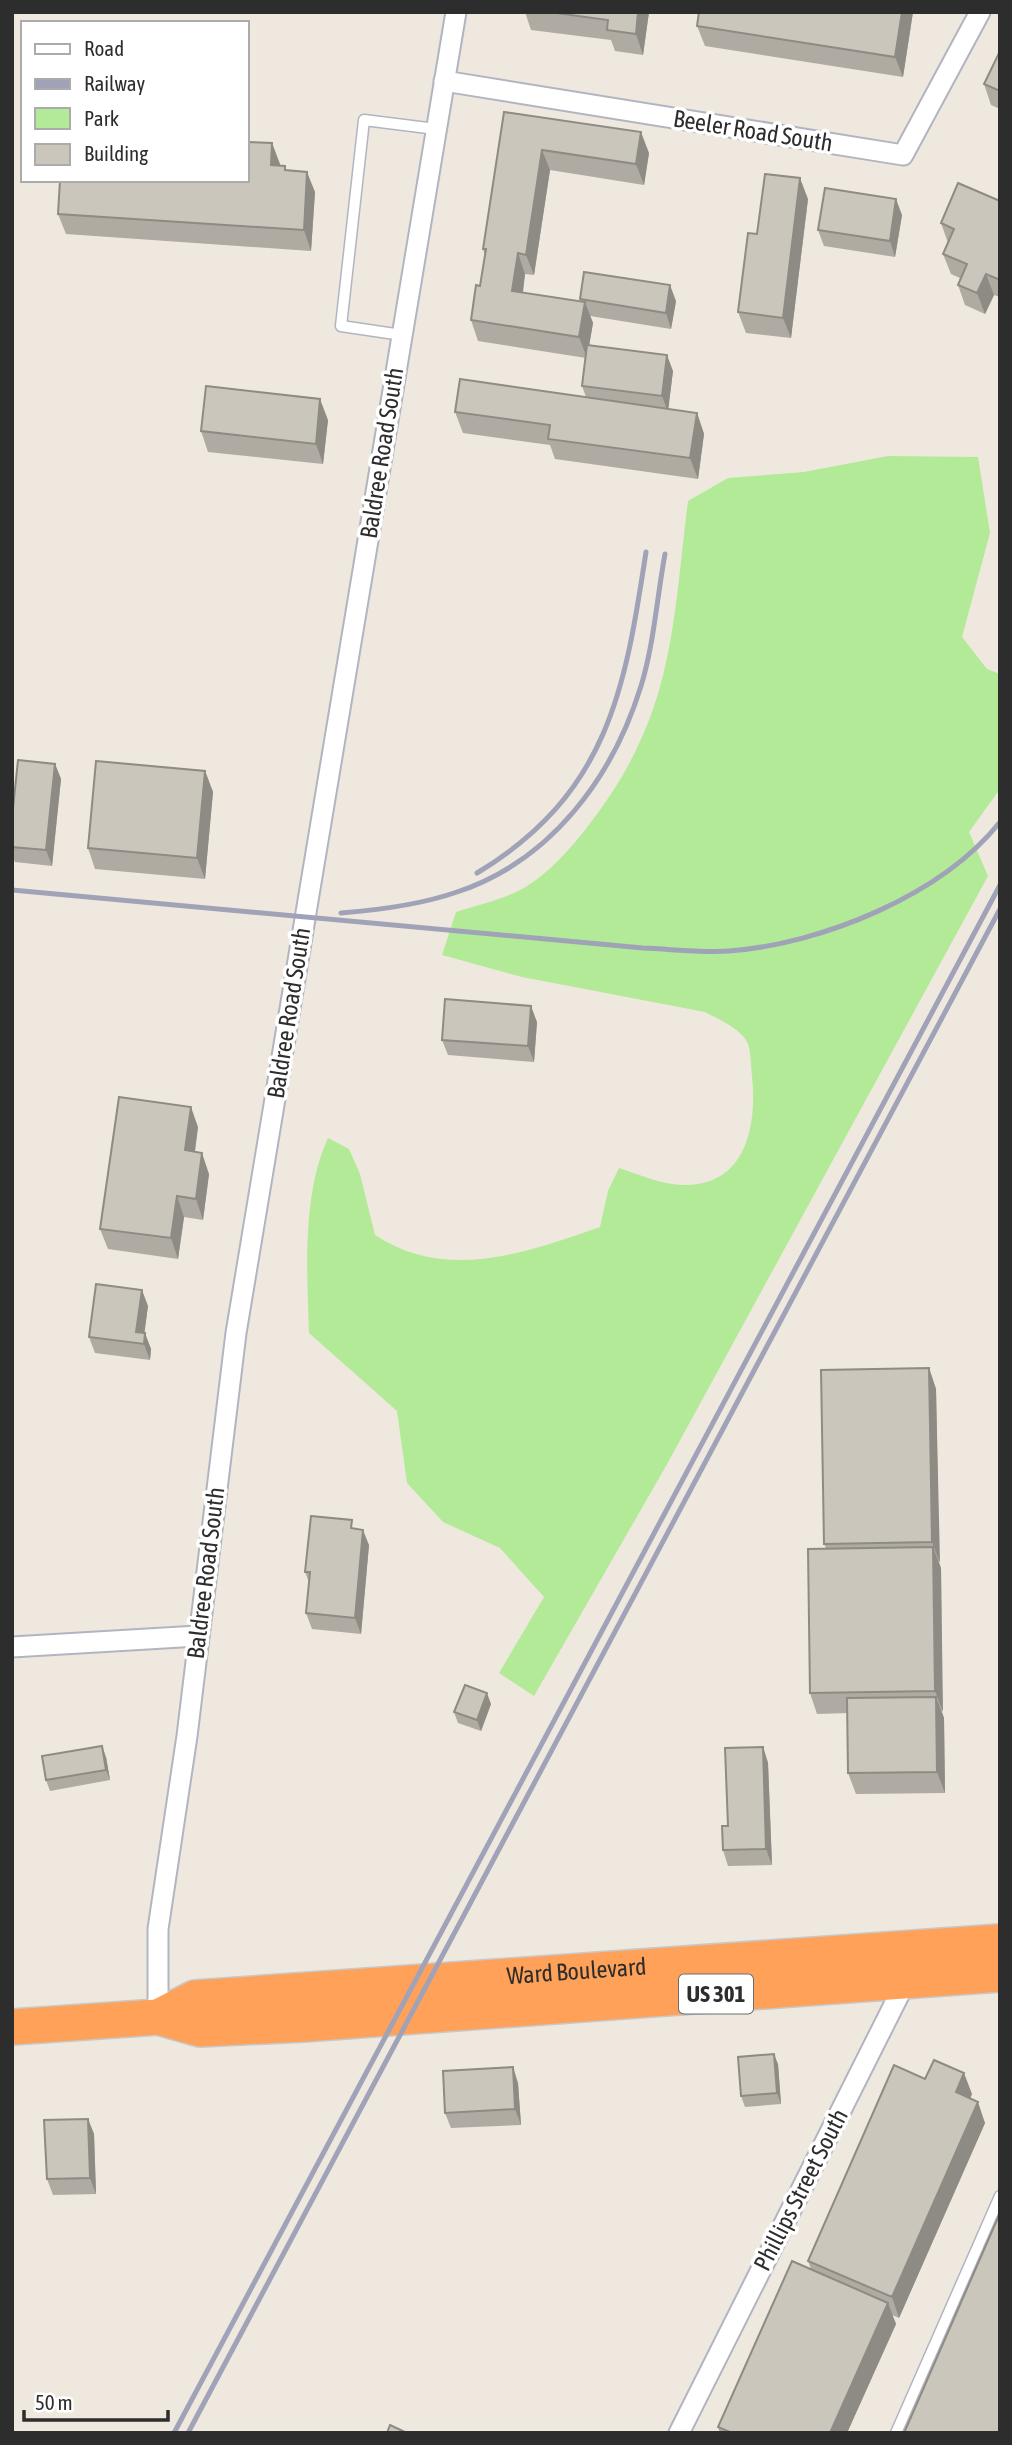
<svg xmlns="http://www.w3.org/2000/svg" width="1012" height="2445" font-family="'Asap Condensed',sans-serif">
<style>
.green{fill:#b3ea97}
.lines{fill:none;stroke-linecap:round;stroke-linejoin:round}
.lane-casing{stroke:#b2b5c1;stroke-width:13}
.street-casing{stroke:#b2b5c1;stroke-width:23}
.highway-casing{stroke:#c8c8c8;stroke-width:38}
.lane{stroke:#fff;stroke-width:10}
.street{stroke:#fff;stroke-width:19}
.highway{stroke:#ffa159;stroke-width:35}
.rail{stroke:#a0a3b8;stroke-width:5}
.wall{fill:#afaaa2}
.shaded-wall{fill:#8e8b84}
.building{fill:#cbc6bc;stroke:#8e8b84;stroke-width:2}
.labels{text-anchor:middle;stroke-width:7;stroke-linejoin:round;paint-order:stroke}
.shield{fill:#fff;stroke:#6c6c6c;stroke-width:2}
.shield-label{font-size:23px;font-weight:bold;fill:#2d2d2d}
.street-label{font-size:24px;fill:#2d2d2d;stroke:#fff}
</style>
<rect width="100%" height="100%" fill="#efe8de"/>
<path class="green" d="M888,456L978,457L990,533L962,637L987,669L1000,674V789L969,832L988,876L666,1466L534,1696L499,1673L544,1597L500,1548L443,1522L407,1483L397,1411L309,1333C307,1273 302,1194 328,1138L349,1149L360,1174L375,1235C446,1282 526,1253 600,1227L608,1191L619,1168C641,1175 664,1186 687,1185C747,1184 757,1124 752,1076C751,1067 751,1053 748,1044C742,1029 718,1019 705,1012L522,977L442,955L456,912C477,905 502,900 522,889C548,875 573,846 591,822C674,714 672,629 688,501L728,478L804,472Z"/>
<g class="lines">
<defs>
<g id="lane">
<path d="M402,335L341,326L364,120L436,129"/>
<path d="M896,2433L1000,2196"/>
</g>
<g id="street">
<path d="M444,81L903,155L980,12"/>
<path d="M12,1647L198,1636"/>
<path d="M158,2017V1929L187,1736L236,1333L456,12"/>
<path d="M679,2433L908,1977"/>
</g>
<g id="highway">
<path id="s1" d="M158,2017L195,1998L1000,1942"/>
<path d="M12,2027L158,2017L200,2029L304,2024L1000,1974"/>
</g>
</defs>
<use href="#lane" class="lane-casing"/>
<use href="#street" class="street-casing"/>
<use href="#highway" class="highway-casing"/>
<use href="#lane" class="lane"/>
<use href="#street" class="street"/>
<use href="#highway" class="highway"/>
<g class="rail">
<path d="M477,873C608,794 625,690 646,552"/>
<path d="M12,890L643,948C671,949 701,953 729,951C821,944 941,896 1000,822"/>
<path d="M341,913C379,910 420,905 457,892C551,861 613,777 641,686C654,644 657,597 665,554"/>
<path d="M174,2433L1000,885"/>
<path d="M188,2433L1000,909"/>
</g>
</g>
<g class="wall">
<path d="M525,12H649L643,55L615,51L611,40L531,30Z"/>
<path d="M913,12L903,77L705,46L697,26Z"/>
<path d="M1000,51V109L991,105L984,84Z"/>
<path d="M504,112L649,153L644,185L550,170L534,275L525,274L523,293L581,302L580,299L676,301L671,329L590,316L593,323L589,346L673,371L668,409L697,413L704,434L698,479L555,459L550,445L463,433L455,412L586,397L582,386L586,358L478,341L471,320L480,286L485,256L483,249Z"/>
<path d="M272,143L280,165L315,192L311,251L66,234L58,214Z"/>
<path d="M808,199L791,338L746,333L738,312Z"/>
<path d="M1000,201V297L994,295L985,314L965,305L958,285L960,278L951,274L943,254L948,243L941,223Z"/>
<path d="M902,215L895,257L824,246L818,230Z"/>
<path d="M328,420L323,464L208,452L201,431Z"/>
<path d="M55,764L61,779L52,866L15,862L12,855V818Z"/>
<path d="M205,771L213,792L205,879L95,869L88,848Z"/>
<path d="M537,1022L534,1062L448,1055L442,1040Z"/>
<path d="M198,1127L195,1152L209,1174L203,1220L184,1217L178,1259L108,1249L100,1229Z"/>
<path d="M148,1306L144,1333L151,1349L150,1360L95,1353L89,1337Z"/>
<path d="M929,1368L936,1389L939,1563L941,1568L942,1712L944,1718L945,1793L856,1794L848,1773V1713L817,1714L810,1693L826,1548L824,1544Z"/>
<path d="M355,1529L369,1545L361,1634L312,1629L306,1613L309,1582L305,1572Z"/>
<path d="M491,1704L481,1731L458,1723L454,1712Z"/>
<path d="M763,1747L768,1763L772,1865L728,1866L723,1850L728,1826Z"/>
<path d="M106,1757L110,1780L50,1791L46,1780Z"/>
<path d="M778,2064L781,2104L745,2107L741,2096Z"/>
<path d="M925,2079L972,2094L970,2099L985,2123L899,2318L892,2315L896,2324L847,2433H720L718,2427L811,2269L808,2261Z"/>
<path d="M518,2083L521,2125L451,2128L445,2113Z"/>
<path d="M88,2119L94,2134L96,2194L53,2195L47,2179Z"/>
</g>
<g class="shaded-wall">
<path d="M638,12H649L643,55L636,34Z"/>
<path d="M902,12H913L903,77L895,57Z"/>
<path d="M641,132L649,153L644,185L636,164Z"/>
<path d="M272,143L280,164L278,185L271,165Z"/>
<path d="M542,150L550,170L534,275L526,255Z"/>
<path d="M307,172L315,192L311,251L304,230Z"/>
<path d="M800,178L808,199L791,338L783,318Z"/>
<path d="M896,199L902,215L895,257L890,241Z"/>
<path d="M518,253L525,274L520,312L512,291Z"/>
<path d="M986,274L994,295L985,314L977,293Z"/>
<path d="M670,285L676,301L671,329L666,313Z"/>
<path d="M585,302L593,323L587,358L579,337Z"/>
<path d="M667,355L673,371L668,412L662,396Z"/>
<path d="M320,399L328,420L323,464L316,444Z"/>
<path d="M697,413L704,434L698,479L690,458Z"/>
<path d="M55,764L61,779L52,866L46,850Z"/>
<path d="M205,771L213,792L205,879L197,858Z"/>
<path d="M531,1006L537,1022L534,1062L528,1046Z"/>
<path d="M191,1107L198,1127L192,1171L185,1150Z"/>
<path d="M202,1153L209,1174L203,1220L196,1199Z"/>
<path d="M177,1196L184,1217L178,1259L171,1238Z"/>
<path d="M142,1290L148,1306L143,1344L136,1332Z"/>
<path d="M145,1333L151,1349L150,1360L144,1344Z"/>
<path d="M929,1368L936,1389L940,1563L932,1542Z"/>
<path d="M363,1530L369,1545L361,1634L355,1618Z"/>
<path d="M933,1547L941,1568L943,1712L935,1691Z"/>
<path d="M487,1693L491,1704L481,1731L477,1720Z"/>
<path d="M936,1697L944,1718L945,1793L937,1772Z"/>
<path d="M102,1746L106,1757L110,1780L106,1770Z"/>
<path d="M763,1747L768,1763L772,1865L766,1849Z"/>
<path d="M774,2054L778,2064L781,2104L777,2093Z"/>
<path d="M513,2067L518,2083L521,2125L515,2109Z"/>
<path d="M964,2073L972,2094L963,2113L956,2092Z"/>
<path d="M978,2102L985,2123L899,2318L892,2297Z"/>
<path d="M88,2119L94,2134L96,2194L90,2178Z"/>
<path d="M888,2303L896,2324L847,2433H830Z"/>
</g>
<g class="building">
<path d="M549,12H638L636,34L607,30L608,20Z"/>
<path d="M699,12H902L895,57L697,26Z"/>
<path d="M1000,51V91L984,84Z"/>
<path d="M504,112L641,132L636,164L542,150L526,255L518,253L512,291L585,302L579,337L471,320L476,285L480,286L486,249H483Z"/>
<path d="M247,142L272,143L271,165L285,166V170L307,172L304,230L58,214L60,180H247Z"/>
<path d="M765,174L800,178L783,318L738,312L748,233L757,234Z"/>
<path d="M958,183L1000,201V280L986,274L977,293L958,285L967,264L943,254L954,229L941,223Z"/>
<path d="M825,188L896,199L890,241L818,230Z"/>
<path d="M584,272L670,285L666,313L580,299Z"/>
<path d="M587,345L667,355L662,396L582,386Z"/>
<path d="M460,379L697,413L690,458L548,439L550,425L455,412Z"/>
<path d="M206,386L320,399L316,444L201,431Z"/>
<path d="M18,760L55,764L46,850L12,847V818Z"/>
<path d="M96,761L205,771L197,858L88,848Z"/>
<path d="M445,999L531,1006L528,1046L442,1040Z"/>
<path d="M119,1097L191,1107L185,1150L202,1153L196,1199L177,1196L171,1238L100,1229Z"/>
<path d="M96,1284L142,1290L136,1332L145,1333L144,1344L89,1337Z"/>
<path d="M929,1368L932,1542L824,1544L821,1370Z"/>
<path d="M311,1516L352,1520L351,1528L363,1530L355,1618L306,1613L310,1572H305Z"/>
<path d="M933,1547L935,1691L810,1693L808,1549Z"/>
<path d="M465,1685L487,1693L477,1720L454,1712Z"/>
<path d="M936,1697L937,1772L848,1773L847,1698Z"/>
<path d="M102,1746L106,1770L46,1780L42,1756Z"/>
<path d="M763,1747L766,1849L723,1850L722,1826H728L725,1748Z"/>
<path d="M774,2054L777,2093L741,2096L738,2057Z"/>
<path d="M934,2060L964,2073L956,2092L978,2102L892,2297L808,2261L894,2065L925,2079Z"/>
<path d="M513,2067L515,2109L445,2113L443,2071Z"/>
<path d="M88,2119L90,2178L47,2179L44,2120Z"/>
<path d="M1000,2213V2433H904Z"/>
<path d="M792,2261L888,2303L830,2433H732L718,2427Z"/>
<path d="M390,2425L407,2433H387Z"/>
</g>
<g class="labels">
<rect class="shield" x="679" y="1974.5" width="74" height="39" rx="5"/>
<g class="shield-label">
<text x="716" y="2002">US 301</text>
</g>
<g class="street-label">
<text transform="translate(753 131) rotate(9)" y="8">Beeler Road South</text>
<text transform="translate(382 453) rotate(-81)" y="8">Baldree Road South</text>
<text transform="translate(289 1013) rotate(-81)" y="8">Baldree Road South</text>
<text transform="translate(206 1573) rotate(-83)" y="8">Baldree Road South</text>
<text dy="8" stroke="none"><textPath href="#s1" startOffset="424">Ward Boulevard</textPath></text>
<text transform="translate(801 2190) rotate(-63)" y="8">Phillips Street South</text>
</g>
</g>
<rect width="1012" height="2445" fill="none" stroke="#2d2d2d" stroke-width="28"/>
<rect x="21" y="21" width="228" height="161" fill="#ffffff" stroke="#ababab" stroke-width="2"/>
<rect x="35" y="44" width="35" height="10" fill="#ffffff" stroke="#ababab" stroke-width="2"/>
<text x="84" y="56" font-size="21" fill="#2d2d2d">Road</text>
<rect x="35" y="79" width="35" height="10" fill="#a0a3b8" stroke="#ababab" stroke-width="2"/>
<text x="84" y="91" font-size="21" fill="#2d2d2d">Railway</text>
<rect x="35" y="108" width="35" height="21" fill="#b3ea97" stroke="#ababab" stroke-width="2"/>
<text x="84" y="126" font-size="21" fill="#2d2d2d">Park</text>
<rect x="35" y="144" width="35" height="21" fill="#cbc6bc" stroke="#ababab" stroke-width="2"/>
<text x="84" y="161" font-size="21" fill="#2d2d2d">Building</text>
<path d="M24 2410v10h144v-10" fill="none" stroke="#2d2d2d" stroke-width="3.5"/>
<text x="35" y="2410" font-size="21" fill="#2d2d2d" stroke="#ffffff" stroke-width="5" paint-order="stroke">50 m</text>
</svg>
